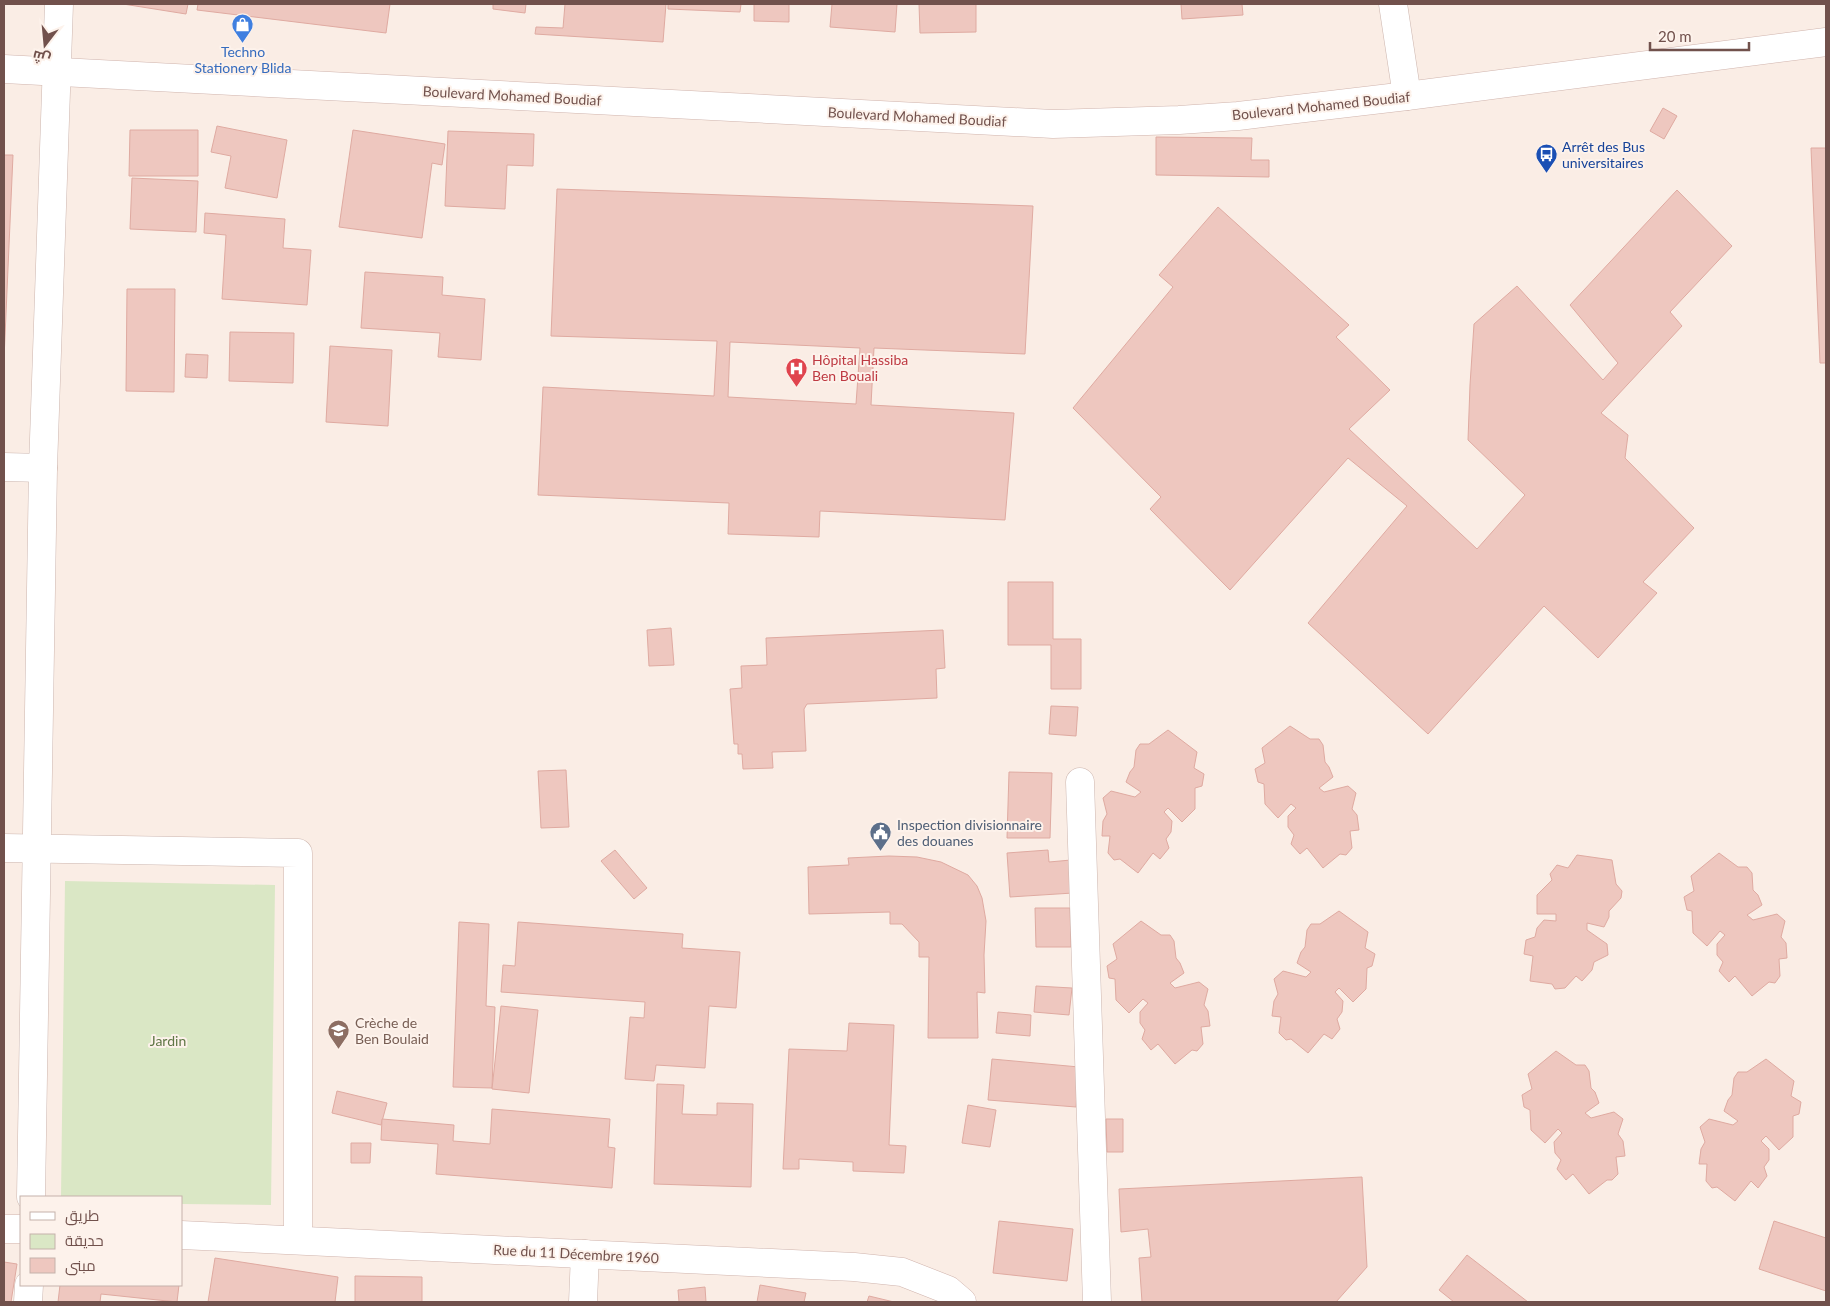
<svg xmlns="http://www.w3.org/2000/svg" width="1830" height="1306" font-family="Lato,Cairo,sans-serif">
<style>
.green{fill:#dae7c5}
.building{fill:#eec7bf;stroke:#dfaaa1;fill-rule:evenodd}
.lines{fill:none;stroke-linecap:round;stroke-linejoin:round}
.minor-casing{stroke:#cdb6af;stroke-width:29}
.secondary-casing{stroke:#d0b4ad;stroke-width:29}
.minor{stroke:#fff;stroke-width:28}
.secondary{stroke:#fff;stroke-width:28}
.labels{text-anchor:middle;stroke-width:4;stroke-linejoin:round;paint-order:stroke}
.shop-label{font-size:14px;fill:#366cbe;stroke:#fdf2eb}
.street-label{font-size:14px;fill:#71514c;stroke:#fdf2eb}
.transit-label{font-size:14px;fill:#164399;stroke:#fdf2eb;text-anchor:start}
.health-label{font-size:14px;fill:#be3a42;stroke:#fdf2eb;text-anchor:start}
.service-label{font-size:14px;fill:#4e5e75;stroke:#fdf2eb;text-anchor:start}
.education-label{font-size:14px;fill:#785e54;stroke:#fdf2eb;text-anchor:start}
.park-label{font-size:14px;fill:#5f7645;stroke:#fdf2eb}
</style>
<rect width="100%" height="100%" fill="#faede5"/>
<path class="green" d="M65,881L275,885L271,1205L181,1204V1197H61Z"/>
<g class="building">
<path d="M123,4H188L186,14Z"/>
<path d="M198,4H390L386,33L197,10Z"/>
<path d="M493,4H526L525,13L493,9Z"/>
<path d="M565,4H666L663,42L535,34L536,27L563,28Z"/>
<path d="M668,4H741L740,12L668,9Z"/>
<path d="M754,4H820H789V22L754,21Z"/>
<path d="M832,4H897L895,32L830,27Z"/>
<path d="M919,4H976V32L920,33Z"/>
<path d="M1181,4H1242L1243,15L1182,19Z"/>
<path d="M1663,108L1677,116L1664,139L1650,131Z"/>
<path d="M217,126L287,140L277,198L225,188L231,156L211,152Z"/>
<path d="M130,130H198V176H129Z"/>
<path d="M353,130L445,144L442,165L432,163L422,238L339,227Z"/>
<path d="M448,131L534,134L533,166L507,165L505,209L445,206Z"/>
<path d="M1156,137L1252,138L1251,160H1269V177L1156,175Z"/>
<path d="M1811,148H1826V363H1820Z"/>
<path d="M4,155H13L4,359Z"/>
<path d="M132,178L198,181L196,232L130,229Z"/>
<path d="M557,189L1033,206L1025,354L874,348L871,405L1014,413L1005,520L820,511L819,537L728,534L729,503L538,495L543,387L714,396L717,341L551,336ZM730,342L860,348L856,404L728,397Z"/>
<path d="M1677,190L1732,246L1670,312L1682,326L1601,413L1628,435L1625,458L1694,528L1643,582L1657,593L1598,658L1544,606L1428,734L1308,623L1407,506L1348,458L1230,590L1150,509L1161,497L1073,408L1173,287L1159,275L1218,207L1349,325L1336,337L1390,390L1349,429L1477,549L1525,495L1468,440L1470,385L1474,324L1517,286L1603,380L1618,363L1570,305Z"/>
<path d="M205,213L285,219L283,248L311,250L307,305L222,299L226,235L204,233Z"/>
<path d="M365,272L443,277L442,295L485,299L481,360L438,357L440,333L361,328Z"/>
<path d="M127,289H175L174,392L126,391Z"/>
<path d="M230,332L294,333L293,383L229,381Z"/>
<path d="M330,346L392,350L388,426L326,422Z"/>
<path d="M186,354L208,355L207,378L185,377Z"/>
<path d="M1008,582H1053V639H1081V689H1051V645H1008Z"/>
<path d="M671,628L674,665L649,666L647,630Z"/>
<path d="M943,630L945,668L936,669L937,698L807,704L804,709L806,751L772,752L773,768L743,769L742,754H738V744H734L730,689L742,688L741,666L767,665L766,638Z"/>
<path d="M1051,706L1078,707L1076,736L1049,734Z"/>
<path d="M1290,726L1310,739H1319L1323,745L1325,762L1329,767L1333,777L1319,788L1324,792L1348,786L1356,793L1352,809L1357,815L1359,830L1350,831L1352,848L1346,855L1340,854L1323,868L1307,848L1300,854L1291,844L1294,835L1288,827V816L1296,808L1291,804L1278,818L1265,804L1264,784L1258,782L1255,769L1265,763L1262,748Z"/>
<path d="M1168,730L1197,752L1194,768L1204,774L1202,786L1195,788V809L1182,822L1168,808L1164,812L1172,821L1171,832L1166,839L1169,848L1160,859L1153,853L1138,873L1120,859L1114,860L1108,853L1110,836H1102L1103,821L1107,814L1103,798L1111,791L1135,797L1141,792L1126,782L1130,772L1134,767L1136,750L1140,744H1149Z"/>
<path d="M566,770L569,827L541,828L538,771Z"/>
<path d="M1009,772L1052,773L1050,838H1007Z"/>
<path d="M615,850L647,888L634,899L601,861Z"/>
<path d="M1048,850L1049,862L1071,860L1073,893L1010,897L1007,853Z"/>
<path d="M1719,853L1738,867H1747L1752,873L1753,890L1758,895L1762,905L1747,915L1753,920L1777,914L1785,921L1781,937L1786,943L1787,958L1779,959L1780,976L1775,983L1769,982L1752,996L1735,976L1729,982L1719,971L1723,962L1717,955V944L1725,935L1720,931L1707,946L1693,933L1692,911L1687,910L1684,897L1694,891L1691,876Z"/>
<path d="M1577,855L1612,860L1616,884L1622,891L1621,898L1609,911V917L1604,927L1587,923V930L1607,944L1608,955L1594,962L1592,970L1582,981L1576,976L1565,988L1555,989L1552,984L1530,981L1533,956L1524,954L1526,940L1535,937L1537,928L1544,920L1556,921V914H1537V895L1552,880L1550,874L1557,865L1568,868Z"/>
<path d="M889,856L917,857L941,862L968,875L977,886L982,898L986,921L984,955L985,993L977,992L978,1038H928L929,957H919V942L902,924H890V912L809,914L808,867L849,865L848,858Z"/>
<path d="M1035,908H1070L1071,947H1036Z"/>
<path d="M1339,911L1368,932L1365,948L1375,954L1372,966L1367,968L1366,989L1353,1002L1339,988L1335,992L1343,1001L1342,1012L1337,1019L1340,1029L1332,1039L1324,1034L1308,1053L1291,1039L1286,1040L1279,1033L1281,1017L1272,1016L1274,1001L1278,994L1274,979L1283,971L1306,977L1311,972L1297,963L1301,952L1305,947L1307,930L1311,924H1320Z"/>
<path d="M1141,921L1161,935H1170L1174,941L1176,958L1180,963L1184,973L1170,983L1175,988L1199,982L1208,989L1204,1005L1208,1011L1210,1026L1201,1027L1203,1044L1197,1051L1192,1050L1175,1064L1158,1044L1151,1050L1142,1039L1145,1030L1140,1023V1012L1148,1003L1143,999L1129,1013L1116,1000L1115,979L1109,978L1107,966L1117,959L1113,944Z"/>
<path d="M459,922L489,924L486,1006L495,1007L492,1088L453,1087Z"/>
<path d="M518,922L683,934L682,948L740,952L736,1008L709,1006L705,1068L656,1065L654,1081L625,1079L630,1017L644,1018L645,1002L501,992L503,965L515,966Z"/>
<path d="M1036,986L1072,988L1069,1015L1034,1012Z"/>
<path d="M501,1006L538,1010L529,1093L492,1089Z"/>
<path d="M998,1012L1031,1015L1030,1036L996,1033Z"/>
<path d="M849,1023L894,1025L889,1145L906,1146L904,1173L853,1171V1162L799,1159V1169H783L789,1049L847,1051Z"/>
<path d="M1556,1051L1576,1065H1585L1589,1071L1591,1088L1595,1092L1599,1103L1585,1113L1591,1118L1614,1112L1623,1119L1618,1134L1623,1141L1625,1156L1616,1157L1618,1174L1612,1180H1607L1589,1194L1573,1174L1566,1180L1557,1169L1561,1160L1555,1153L1554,1142L1562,1133L1558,1129L1545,1143L1531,1130L1530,1110L1524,1107L1522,1095L1532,1089L1528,1074Z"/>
<path d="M992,1059L1079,1067L1076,1107L988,1100Z"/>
<path d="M1766,1059L1794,1081L1791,1096L1801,1102L1799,1114L1793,1116V1137L1779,1150L1766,1136L1761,1141L1769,1149V1160L1764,1167L1767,1176L1758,1188L1751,1181L1735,1201L1717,1187L1712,1188L1706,1181L1707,1164H1699L1701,1149L1705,1142L1700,1127L1709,1119L1733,1125L1738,1121L1724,1111L1728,1100L1732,1095L1734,1078L1738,1072H1747Z"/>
<path d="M657,1084L684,1085L682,1114L717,1115V1103L753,1104L751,1187L654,1184Z"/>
<path d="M337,1091L387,1103L381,1125L332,1113Z"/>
<path d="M968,1105L996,1110L990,1147L962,1143Z"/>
<path d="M492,1109L610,1119L608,1147L615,1148L612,1188L436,1174L438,1144L381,1140L382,1119L454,1125L453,1141L490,1144Z"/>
<path d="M1106,1119H1123V1152H1107Z"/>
<path d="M351,1143H371L370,1163H351Z"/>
<path d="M1362,1177L1367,1267L1336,1302H1347H1142L1139,1258L1151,1257L1148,1229L1121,1232L1119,1189Z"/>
<path d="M999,1221L1073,1229L1067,1281L993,1273Z"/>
<path d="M1774,1221L1826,1238V1291L1759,1269Z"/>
<path d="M1467,1255L1528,1302H1454L1439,1290Z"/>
<path d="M215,1258L338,1277L335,1302H208Z"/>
<path d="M4,1262L17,1264L11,1302H4Z"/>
<path d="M355,1276L422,1277V1302H355Z"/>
<path d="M60,1285H179L177,1302L101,1294L100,1302H58Z"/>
<path d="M760,1285L806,1293L804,1302H757Z"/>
<path d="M705,1287L706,1302H679L678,1290Z"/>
<path d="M869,1296L894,1302H867Z"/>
</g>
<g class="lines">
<defs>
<g id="minor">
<path d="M1393,4L1407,96"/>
<path d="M4,467L43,468"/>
<path d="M1080,782L1097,1302"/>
<path d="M4,848L298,853V1239"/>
<path d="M31,1197L43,468L59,4"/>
<path d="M28,1302L29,1285"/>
<path d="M583,1302L585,1254"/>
</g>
<g id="secondary">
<path d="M4,69L1053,124L1179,120L1238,116L1407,96L1826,42"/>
<path d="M4,1229H21"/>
<path d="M181,1235L854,1267L902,1272L948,1290L962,1302"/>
</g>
</defs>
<use href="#minor" class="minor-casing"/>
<use href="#secondary" class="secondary-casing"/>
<use href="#minor" class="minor"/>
<use href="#secondary" class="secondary"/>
</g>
<defs>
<symbol id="shop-pin" viewBox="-11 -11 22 30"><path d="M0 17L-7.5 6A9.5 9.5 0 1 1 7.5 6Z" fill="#3f7fe0" stroke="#fdf2eb"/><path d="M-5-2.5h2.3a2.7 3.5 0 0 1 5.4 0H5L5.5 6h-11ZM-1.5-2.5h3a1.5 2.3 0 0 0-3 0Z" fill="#fff"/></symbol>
<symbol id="bus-pin" viewBox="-11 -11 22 30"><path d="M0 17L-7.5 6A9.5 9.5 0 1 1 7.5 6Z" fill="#1a4fb4" stroke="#fdf2eb"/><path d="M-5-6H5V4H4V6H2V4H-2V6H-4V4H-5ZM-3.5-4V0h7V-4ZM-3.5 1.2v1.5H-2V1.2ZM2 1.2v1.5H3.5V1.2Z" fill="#fff"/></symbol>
<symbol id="hospital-pin" viewBox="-11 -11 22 30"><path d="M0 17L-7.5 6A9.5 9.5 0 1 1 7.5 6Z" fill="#e0444e" stroke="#fdf2eb"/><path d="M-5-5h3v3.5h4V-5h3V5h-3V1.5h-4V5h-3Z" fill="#fff"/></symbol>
<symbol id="civic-pin" viewBox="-11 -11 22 30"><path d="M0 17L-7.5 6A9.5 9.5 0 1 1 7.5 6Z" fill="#5c6f8a" stroke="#fdf2eb"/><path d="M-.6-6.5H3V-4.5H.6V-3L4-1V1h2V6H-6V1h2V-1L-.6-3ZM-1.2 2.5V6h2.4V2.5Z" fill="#fff"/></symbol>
<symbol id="school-pin" viewBox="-11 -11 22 30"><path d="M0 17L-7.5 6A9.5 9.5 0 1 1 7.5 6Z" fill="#8d6e63" stroke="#fdf2eb"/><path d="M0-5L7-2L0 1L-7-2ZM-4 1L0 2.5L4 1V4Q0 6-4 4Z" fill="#fff"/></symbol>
</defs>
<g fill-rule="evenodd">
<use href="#shop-pin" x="230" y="12" width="25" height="34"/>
<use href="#bus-pin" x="1534" y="142" width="25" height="34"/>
<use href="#hospital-pin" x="784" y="356" width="25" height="34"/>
<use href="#civic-pin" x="868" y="820" width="25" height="34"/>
<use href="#school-pin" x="326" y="1018" width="25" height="34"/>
</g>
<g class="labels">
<g class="shop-label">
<text x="243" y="57">Techno<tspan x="243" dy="16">Stationery Blida</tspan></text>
</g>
<g class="street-label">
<text transform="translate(512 96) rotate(3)" y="5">Boulevard Mohamed Boudiaf</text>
<text transform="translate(1321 106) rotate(-6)" y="5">Boulevard Mohamed Boudiaf</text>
<text transform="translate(917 117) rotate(3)" y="5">Boulevard Mohamed Boudiaf</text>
<text transform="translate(576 1254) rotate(3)" y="5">Rue du 11 Décembre 1960</text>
</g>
<g class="transit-label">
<text x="1562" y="152">Arrêt des Bus<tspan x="1562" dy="16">universitaires</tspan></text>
</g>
<g class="health-label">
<text x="812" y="365">Hôpital Hassiba<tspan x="812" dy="16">Ben Bouali</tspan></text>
</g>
<g class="service-label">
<text x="897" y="830">Inspection divisionnaire<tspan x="897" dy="16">des douanes</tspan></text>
</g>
<g class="education-label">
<text x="355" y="1028">Crèche de<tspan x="355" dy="16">Ben Boulaid</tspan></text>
</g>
<g class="park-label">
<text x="168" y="1046">Jardin</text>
</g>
</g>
<rect width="1830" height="1306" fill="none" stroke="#71514c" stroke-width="10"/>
<rect x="20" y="1196" width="162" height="90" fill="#fdf2eb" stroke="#c5b2ab"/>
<rect x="30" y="1212" width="25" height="8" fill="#ffffff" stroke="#c5b2ab"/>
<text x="65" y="1221" font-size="15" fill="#71514c">طريق</text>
<rect x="30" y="1234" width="25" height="15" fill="#dae7c5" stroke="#c5b2ab"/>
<text x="65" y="1246" font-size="15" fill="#71514c">حديقة</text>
<rect x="30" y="1258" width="25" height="15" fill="#eec7bf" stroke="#c5b2ab"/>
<text x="65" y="1271" font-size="15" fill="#71514c">مبنى</text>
<g transform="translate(45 45) rotate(196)" stroke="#fdf2eb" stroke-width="4" paint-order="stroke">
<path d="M0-4L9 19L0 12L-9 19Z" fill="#71514c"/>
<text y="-8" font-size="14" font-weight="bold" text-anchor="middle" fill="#71514c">ش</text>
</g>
<path d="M1650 42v8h99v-8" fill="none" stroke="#71514c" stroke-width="2.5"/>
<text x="1658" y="42" font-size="15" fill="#71514c" stroke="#fdf2eb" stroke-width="4" paint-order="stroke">20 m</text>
</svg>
